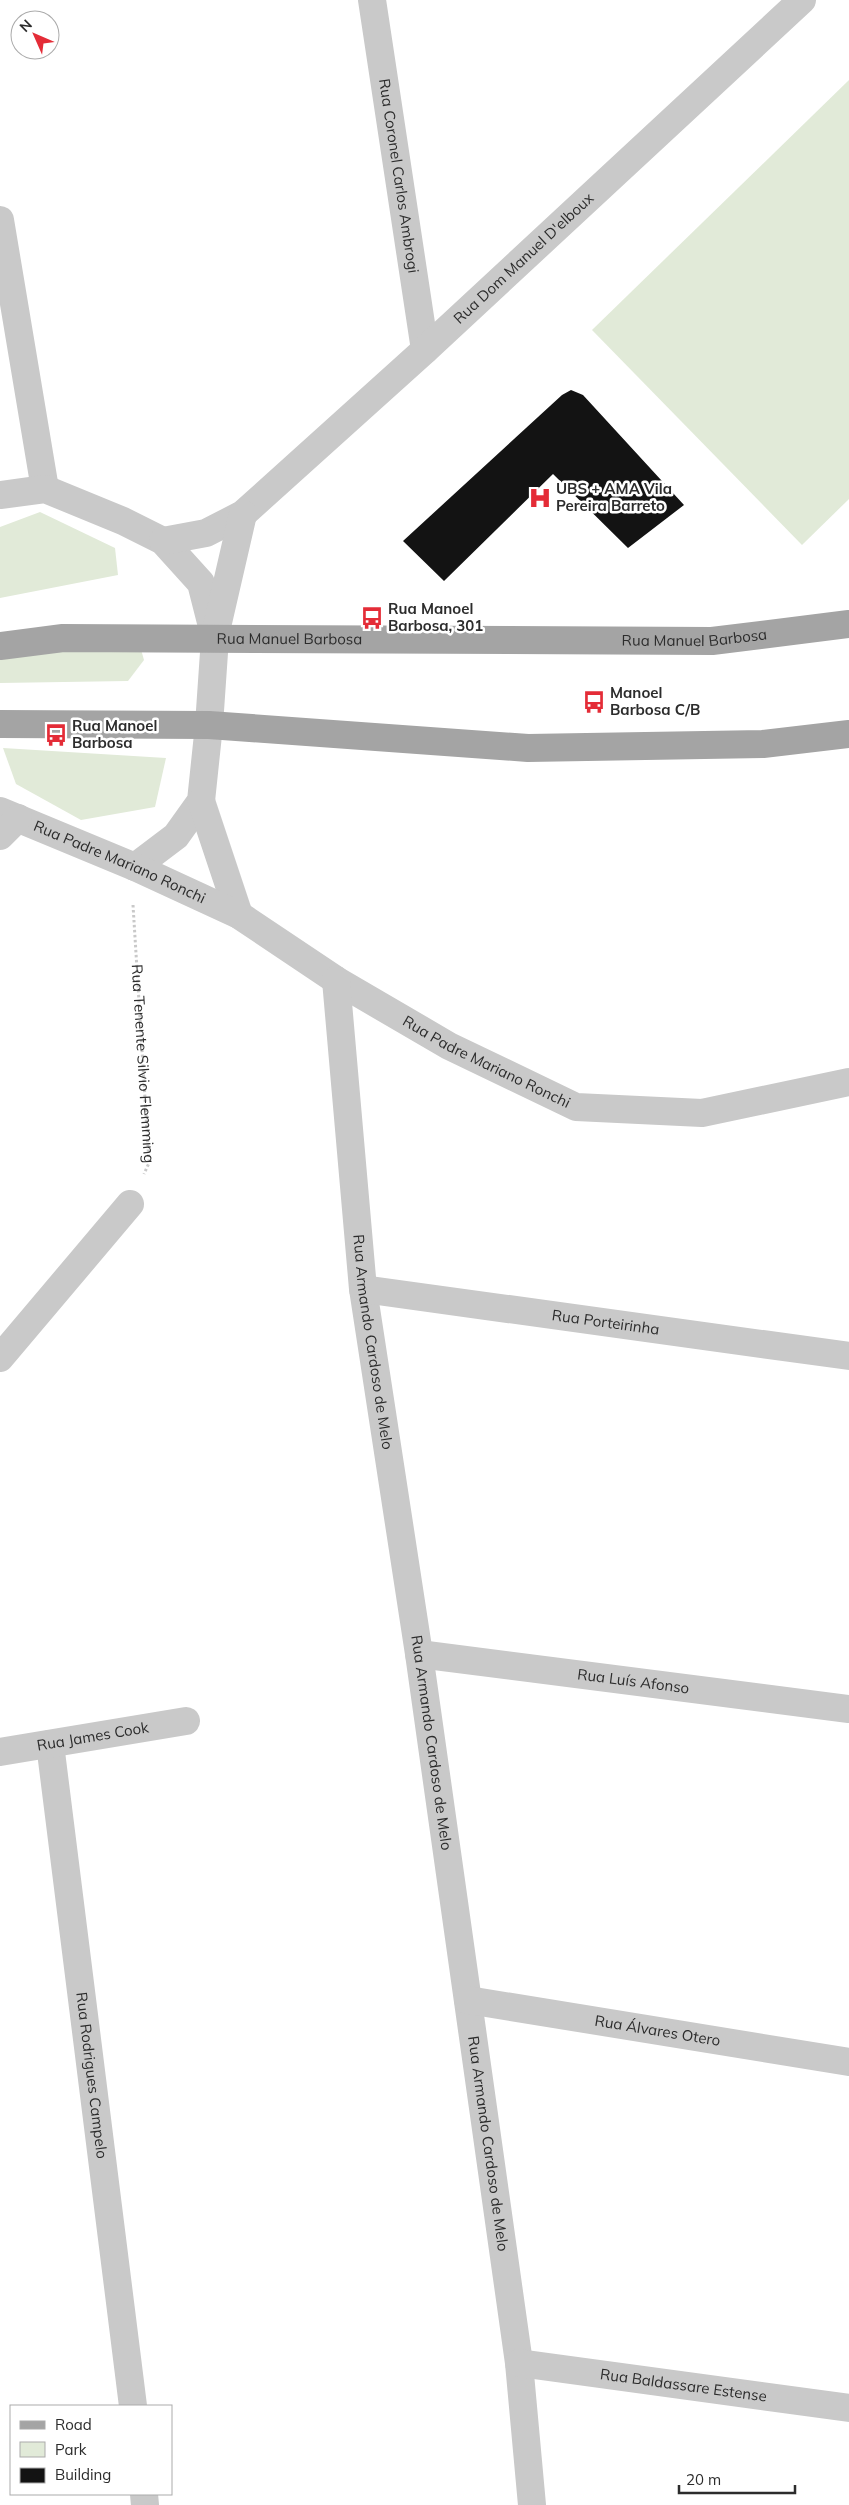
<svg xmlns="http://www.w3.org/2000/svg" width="849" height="2505" font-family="Mulish,sans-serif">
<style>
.green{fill:#e1ead8}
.building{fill:#131313}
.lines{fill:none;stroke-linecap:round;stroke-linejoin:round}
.path{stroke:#c9c9c9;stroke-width:3;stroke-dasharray:2.5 2.5;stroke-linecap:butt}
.minor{stroke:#c9c9c9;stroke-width:28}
.major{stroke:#a4a4a4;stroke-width:28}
.labels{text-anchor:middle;stroke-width:5;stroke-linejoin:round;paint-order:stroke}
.street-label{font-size:15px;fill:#2c2c2c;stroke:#fff}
.poi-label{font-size:15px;font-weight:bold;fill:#2c2c2c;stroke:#fff;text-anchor:start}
</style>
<rect width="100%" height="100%" fill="#fff"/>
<g class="green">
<path d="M849,80V499L802,545L592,330Z"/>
<path d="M40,512L115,548L118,575L0,598V527Z"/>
<path d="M140,646L144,660L128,681L0,683V654Z"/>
<path d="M3,748L166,758L155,807L81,820L16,784Z"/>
</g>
<path class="building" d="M571,390L583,395L684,505L628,548L553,474L444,581L403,541L562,395Z"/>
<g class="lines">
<path class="path" id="s1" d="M133,905L149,1163L144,1174"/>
<g class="minor">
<path id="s2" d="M372,0L425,350"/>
<path d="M0,220L45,489"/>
<path d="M0,495L45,489L123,521L163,541L201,583L215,638L209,725L201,801L176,836L135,867"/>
<path id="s3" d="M163,541L206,533L243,514L425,350L802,0"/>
<path d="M216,631L243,514"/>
<path d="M201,801L239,915"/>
<path id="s4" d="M0,811L135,867L239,915L336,980L449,1046L576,1107L702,1113L849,1082"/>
<path d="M0,836L18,818"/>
<path id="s5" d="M336,980L363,1289L419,1654L519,2363L532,2505"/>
<path id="s6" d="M363,1289L849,1356"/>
<path d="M0,1358L130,1204"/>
<path id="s7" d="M419,1654L849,1709"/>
<path id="s8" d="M50,1744L133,2406"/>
<path id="s9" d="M0,1752L186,1721"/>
<path id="s10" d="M468,2000L849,2062"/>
<path id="s11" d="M519,2363L849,2408"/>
<path d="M144,2494L145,2505"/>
</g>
<g class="major">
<path id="s12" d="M0,646L63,638L712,641L849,624"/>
<path d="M0,724L209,725L528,748L763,744L849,734"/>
</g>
</g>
<defs>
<symbol id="hospital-bare" viewBox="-9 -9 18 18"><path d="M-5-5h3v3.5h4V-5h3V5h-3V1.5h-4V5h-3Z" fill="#e42c37" stroke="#fff" stroke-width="2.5" paint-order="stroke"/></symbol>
<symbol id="bus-bare" viewBox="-9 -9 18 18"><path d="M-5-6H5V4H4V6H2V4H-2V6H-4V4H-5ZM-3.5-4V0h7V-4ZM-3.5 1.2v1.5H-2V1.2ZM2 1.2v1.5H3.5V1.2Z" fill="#e42c37" stroke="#fff" stroke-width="2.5" paint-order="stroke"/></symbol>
</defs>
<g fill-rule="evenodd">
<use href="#hospital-bare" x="524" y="482" width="32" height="32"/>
<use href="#bus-bare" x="356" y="602" width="32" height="32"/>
<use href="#bus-bare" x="578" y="686" width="32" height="32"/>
<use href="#bus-bare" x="40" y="719" width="32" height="32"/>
</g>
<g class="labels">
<g class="street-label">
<text dy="5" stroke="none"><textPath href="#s2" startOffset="178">Rua Coronel Carlos Ambrogi</textPath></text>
<text dy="5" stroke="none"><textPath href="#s3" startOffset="465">Rua Dom Manuel D'elboux</textPath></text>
<text dy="5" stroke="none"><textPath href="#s12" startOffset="695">Rua Manuel Barbosa</textPath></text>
<text dy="5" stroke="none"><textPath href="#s12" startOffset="290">Rua Manuel Barbosa</textPath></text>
<text dy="5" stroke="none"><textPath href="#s4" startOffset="130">Rua Padre Mariano Ronchi</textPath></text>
<text dy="5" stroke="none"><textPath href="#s4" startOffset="549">Rua Padre Mariano Ronchi</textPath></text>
<text dy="5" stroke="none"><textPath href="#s1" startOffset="159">Rua Tenente Silvio Flemming</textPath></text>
<text dy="5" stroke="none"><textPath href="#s6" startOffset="245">Rua Porteirinha</textPath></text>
<text dy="5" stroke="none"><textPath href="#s5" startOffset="364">Rua Armando Cardoso de Melo</textPath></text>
<text dy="5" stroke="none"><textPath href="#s7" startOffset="216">Rua Luís Afonso</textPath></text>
<text dy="5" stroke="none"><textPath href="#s9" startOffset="94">Rua James Cook</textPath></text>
<text dy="5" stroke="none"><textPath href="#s5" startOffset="769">Rua Armando Cardoso de Melo</textPath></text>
<text dy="5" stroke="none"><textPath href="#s10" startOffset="192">Rua Álvares Otero</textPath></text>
<text dy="5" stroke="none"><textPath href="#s8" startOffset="334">Rua Rodrigues Campelo</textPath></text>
<text dy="5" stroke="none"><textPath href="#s5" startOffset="1174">Rua Armando Cardoso de Melo</textPath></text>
<text dy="5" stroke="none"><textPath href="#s11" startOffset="166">Rua Baldassare Estense</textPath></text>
</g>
<g class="poi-label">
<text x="556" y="494">UBS + AMA Vila<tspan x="556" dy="17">Pereira Barreto</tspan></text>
<text x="388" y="614">Rua Manoel<tspan x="388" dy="17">Barbosa, 301</tspan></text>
<text x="610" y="698">Manoel<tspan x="610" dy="17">Barbosa C/B</tspan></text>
<text x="72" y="731">Rua Manoel<tspan x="72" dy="17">Barbosa</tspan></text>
</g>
</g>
<rect x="10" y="2405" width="162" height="90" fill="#ffffff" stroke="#ababab"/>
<rect x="20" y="2421" width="25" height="8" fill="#a4a4a4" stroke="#ababab"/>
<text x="55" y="2430" font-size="15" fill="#2c2c2c">Road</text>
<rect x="20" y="2442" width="25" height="15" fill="#e1ead8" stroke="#ababab"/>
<text x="55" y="2455" font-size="15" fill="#2c2c2c">Park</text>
<rect x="20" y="2468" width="25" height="15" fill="#131313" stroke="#ababab"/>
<text x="55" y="2480" font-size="15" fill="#2c2c2c">Building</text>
<g transform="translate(35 35) rotate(315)"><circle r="24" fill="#ffffff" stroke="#ababab"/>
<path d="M0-4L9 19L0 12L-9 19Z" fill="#e42c37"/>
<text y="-8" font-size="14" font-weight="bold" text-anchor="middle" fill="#2c2c2c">N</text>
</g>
<path d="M679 2485v8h116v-8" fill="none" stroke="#2c2c2c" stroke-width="2.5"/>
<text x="686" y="2485" font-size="15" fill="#2c2c2c" stroke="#ffffff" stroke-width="4" paint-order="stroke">20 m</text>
</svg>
